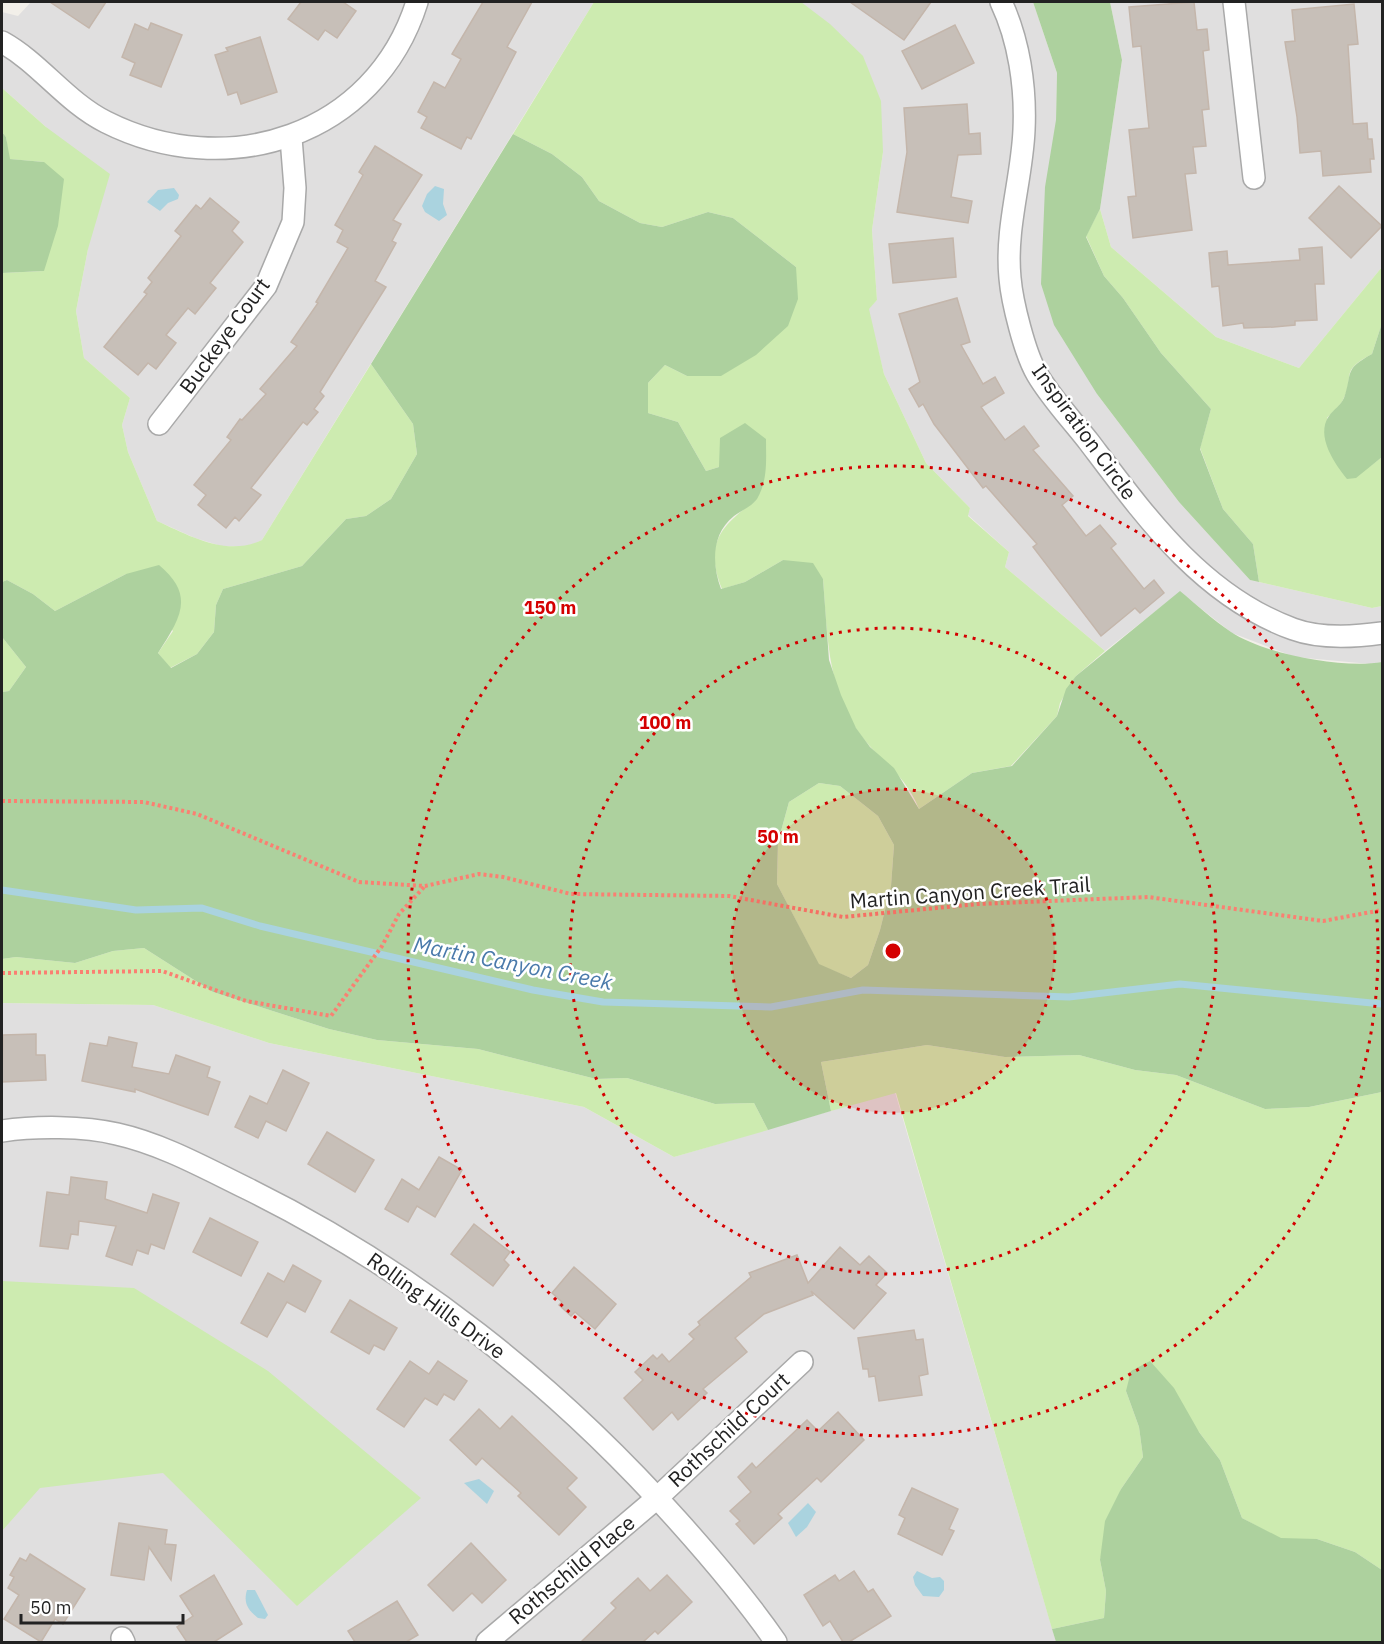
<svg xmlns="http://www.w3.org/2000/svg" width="1384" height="1644" font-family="'IBM Plex Sans',sans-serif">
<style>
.residential{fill:#e0dfdf}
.grass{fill:#cdebb0}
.forest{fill:#add19e;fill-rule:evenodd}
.water{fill:#aad3df}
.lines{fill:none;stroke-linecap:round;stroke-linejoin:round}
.stream{stroke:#aad3df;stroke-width:7}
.building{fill:#c7bfb8;stroke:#c4b6ab;stroke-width:1.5}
.street-casing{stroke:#a9a9a9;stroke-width:24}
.path{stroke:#fa8072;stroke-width:4;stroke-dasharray:3 3;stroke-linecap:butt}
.street{stroke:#fff;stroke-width:21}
.ring{fill:none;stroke:#d40000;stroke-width:3;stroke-dasharray:3 6}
.labels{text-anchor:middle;stroke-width:5;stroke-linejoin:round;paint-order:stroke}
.street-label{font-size:21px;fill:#222;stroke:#fff}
.water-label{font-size:22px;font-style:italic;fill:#4a7aab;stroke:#fff}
.centre{fill:#d40000;stroke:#fff;stroke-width:3}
.ring-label{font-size:18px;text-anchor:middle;font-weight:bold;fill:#d40000;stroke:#fff;stroke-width:5;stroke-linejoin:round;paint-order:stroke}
</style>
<rect width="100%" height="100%" fill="#f2efe9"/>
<g class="residential">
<path d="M31,2H594L262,540L249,547L221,546L195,538L157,521L128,452L122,425L130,398L84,358L76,311L88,249L46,127L2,88V12L18,16Z"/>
<path d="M801,2H1033L1057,73L1056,120L1097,394L1179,502L1250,580L1372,608L1382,606V662L1370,664L1295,657L1232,633L1180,592L1105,651L1005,567L1009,552L968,515L970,508L926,463L884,374L868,309L877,300L872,230L883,152Z"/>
<path d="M1110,2H1382V267L1299,368L1216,337L1111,247L1100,209L1122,60Z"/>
<path d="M2,1003L153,1005L269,1043L584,1107L674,1157L895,1092L1056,1642H2Z"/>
</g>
<g class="grass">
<path d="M594,2H801L830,24L863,56L881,101L883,152L872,230L877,300L869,309L884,374L926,463L970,508L968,516L1009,552L1005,567L1105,651L1076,676L1060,703L1057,716L1011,766L972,773L919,809C904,771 878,761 857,730C827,686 827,630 823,579L783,560L745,582L722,589C704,545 720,526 755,501L719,467L706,471L678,422L648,413V383L665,365L687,376L796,267L733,218L708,212L662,227L640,223L599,201L582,177L552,154L513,134Z"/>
<path d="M2,88L46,127L110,174L88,249L76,311L84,358L130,398L122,425L128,452L157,521C190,536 227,557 262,540L371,364L413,424L417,454L391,499L366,516L346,519L302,566L223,589L216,605L214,632L197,654L170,668L158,653L173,631L126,574L55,611L33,594L7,580L2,582V273L44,271V162L9,159L6,137L2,132Z"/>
<path d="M1100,209L1111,247L1216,337L1299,368L1382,267V323L1372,354C1338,372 1356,375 1343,400C1340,406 1332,412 1327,418L1369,467L1382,457V606L1372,608L1259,582L1253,544L1223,509L1200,448L1211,409L1161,353L1123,298L1104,276L1086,236Z"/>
<path d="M2,637L26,667L9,691L2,692Z"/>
<path d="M819,783L840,786L878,816L894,845L891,886L880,930L868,965L851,978L819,965L777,884L778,842L789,802Z"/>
<path d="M144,948L213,992L329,1029L377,1040L478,1049L596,1079L627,1078L715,1104L754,1103L768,1130L674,1157L584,1107L269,1043L153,1005L2,1003V959L16,957L75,963L113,951Z"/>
<path d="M927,1045L1005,1057L1079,1055L1135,1070L1176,1075L1265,1109L1309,1107L1382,1092V1570L1355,1552L1317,1539H1281L1242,1518L1220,1460L1199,1432L1126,1391L1139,1427L1143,1457L1121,1489L1100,1560L1106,1591L1104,1618L1052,1629L896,1093L831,1111L821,1062Z"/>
<path d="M2,1281L134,1288L268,1371L421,1498L297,1606L163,1473L40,1488L2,1531Z"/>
</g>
<g class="forest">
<path d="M1033,2H1110L1122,60L1100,209L1086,237L1104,276L1123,298L1161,353L1211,409L1200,449L1223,509L1253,544L1259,582L1250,580L1179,502L1097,394L1054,325L1041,284L1045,187L1056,120L1057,73Z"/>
<path d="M2,132L6,137L10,159L44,162L64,179L58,226L44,271L2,273Z"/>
<path d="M513,134L552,154L582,177L599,201L640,223L662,227L708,212L733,218L796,267L798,299L788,326L756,355L721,376H687L665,365L648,383V413L678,422L706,471L719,467L720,438L745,423L766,439C766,461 768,480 757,499C752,506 741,511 734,516C711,534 712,565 721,589L745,582L783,560L813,563L823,579L829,660L841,695L856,728L870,747L894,768L919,809L972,773L1012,766L1057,716L1066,689L1076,676L1180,591C1197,605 1213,620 1231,632C1264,654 1343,669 1382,662V1092L1309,1107L1265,1109L1176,1075L1135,1070L1079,1055L1005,1057L927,1045L821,1062L831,1111L768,1130L754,1103L715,1104L627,1078L596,1079L478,1049L377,1040L329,1029L213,992L144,948L113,951L75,963L16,957L2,959V692L9,691L26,667L2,637V582L7,580L33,594L55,611L126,574L159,565C196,596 180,618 158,653L171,668L197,654L214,632L216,605L223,589L302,566L346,519L366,516L391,499L417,454L413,424L371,364ZM819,783L840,786L878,816L894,845L891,886L880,930L868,965L851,978L819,964L777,884L778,842L789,802Z"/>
<path d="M1382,323V457L1356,478L1347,479C1335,464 1315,436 1329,416C1333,410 1341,405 1344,398C1353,372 1343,370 1372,354Z"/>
<path d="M1150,1361L1174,1388L1199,1432L1220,1460L1242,1518L1281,1538L1317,1539L1355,1552L1382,1570V1642H1056L1052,1629L1104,1618L1106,1591L1100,1560L1105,1521L1121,1489L1143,1457L1139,1427L1126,1391L1131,1371Z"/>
</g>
<g class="water">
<path d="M435,186L444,189L443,204L447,215L439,221L425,212L422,206L427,194Z"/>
<path d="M174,188L179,195L178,199L168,203L160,211L147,202L158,190Z"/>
<path d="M479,1479L494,1491L487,1504L464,1483Z"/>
<path d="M808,1503L816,1512L807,1527L796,1537L788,1523Z"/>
<path d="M917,1571L932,1578L940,1577L944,1581V1590L939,1597L923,1596L915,1585L913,1577Z"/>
<path d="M247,1590H255L268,1615L265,1619L258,1618C248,1610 243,1603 247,1590Z"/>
</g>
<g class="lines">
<path class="stream" d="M2,890L136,910L202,908L260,926L533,990L603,1002L771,1007L863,990L1069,997L1180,984L1382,1004"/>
</g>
<g class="building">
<path d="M50,2H106L89,28Z"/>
<path d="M301,2H343L356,11L337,38L325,30L318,40L288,19Z"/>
<path d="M483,2H532L507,47L516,52L471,139L467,137L461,149L421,128L427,117L418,112L434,82L445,88L461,59L452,54Z"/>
<path d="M850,2H931L904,40Z"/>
<path d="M1194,2L1197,30L1207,29L1209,50L1203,51L1209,109L1202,110L1206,146L1193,147L1196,173L1185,174L1192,230L1133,238L1128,197L1136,196L1129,130L1149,128L1141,46L1133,47L1129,7Z"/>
<path d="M1354,4L1358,44L1348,45L1353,124L1367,123L1368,139H1372L1374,159H1370L1371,172L1323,176L1321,151L1300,153L1297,117L1285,42L1295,41L1292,10Z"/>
<path d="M151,23L182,35L161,87L130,75L135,63L122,57L135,24L148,30Z"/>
<path d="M955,25L974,63L922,89L902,51Z"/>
<path d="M260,37L277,92L241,104L237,92L228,95L215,55L228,51L226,48Z"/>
<path d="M967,104L969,134L980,133L981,154L958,155L951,197L972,201L968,223L897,212L907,152L904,108Z"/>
<path d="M375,146L422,175L393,220L401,224L392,241L396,243L375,281L386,287L320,392L324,396L314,409L318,412L307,425L303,422L251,488L261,495L239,521L235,517L226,528L198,505L206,495L194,485L231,440L227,437L240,419L242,420L266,394L260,389L297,346L291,342L318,303L316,302L348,248L337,242L343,230L335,225L363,175L359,172Z"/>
<path d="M1339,186L1382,226L1351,258L1309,218Z"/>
<path d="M210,198L239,222L232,231L243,242L210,283L216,288L195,314L188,308L166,335L176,343L156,369L148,363L138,375L104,347L147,294L144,292L152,282L148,278L181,236L175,231L196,205L201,209Z"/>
<path d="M953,238L956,277L893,283L889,244Z"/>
<path d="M1322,247L1324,284H1315L1317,320L1295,321V325L1274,327L1244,328L1243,323L1223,326L1219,286L1212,287L1209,253L1227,251L1228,265L1300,260L1299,249Z"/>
<path d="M957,298L970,342L961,345L983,384L995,377L1004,393L981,407L1005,440L1024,426L1039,446L1033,450L1073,496L1062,505L1086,536L1100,525L1116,544L1111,548L1144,589L1154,580L1164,593L1140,613L1135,608L1101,636L1033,547L1037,544L986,486L983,488L934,424L923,404L919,407L909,389L920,382L899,314Z"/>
<path d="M36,1034V1055H45L46,1080L2,1082L3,1035Z"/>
<path d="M109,1037L137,1043L132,1067L169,1074L176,1055L210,1067L207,1077L220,1082L208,1115L135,1089V1092L82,1081L90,1043L107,1046Z"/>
<path d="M283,1070L309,1083L286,1131L266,1121L258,1138L235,1127L250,1096L267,1104Z"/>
<path d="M327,1132L374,1160L355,1192L308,1164Z"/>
<path d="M439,1157L462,1170L435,1217L417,1206L408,1222L385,1209L402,1179L419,1190Z"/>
<path d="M71,1177L107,1182L105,1199L147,1213L153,1194L179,1203L164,1249L151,1244L148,1254L137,1250L132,1265L106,1256L116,1226L79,1221L78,1235L71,1234L68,1249L40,1246L47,1192L69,1195Z"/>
<path d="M210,1218L258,1242L241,1276L193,1252Z"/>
<path d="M474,1224L510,1252L504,1260L509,1265L493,1286L451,1254Z"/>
<path d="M840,1247L860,1265L869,1256L887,1273L876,1285L886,1293L854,1329L811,1291L813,1295L764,1314L735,1338L747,1352L703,1389L707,1393L678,1420L672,1412L653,1430L624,1398L643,1380L635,1372L653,1355L657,1359L662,1354L669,1362L694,1339L689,1334L700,1325L698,1322L751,1277L749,1273L797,1255L808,1283Z"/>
<path d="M293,1265L321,1281L305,1312L287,1302L267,1337L241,1323L268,1273L284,1282Z"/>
<path d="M574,1267L616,1304L595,1329L575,1312L571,1316L559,1305L562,1302L552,1293Z"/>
<path d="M350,1300L397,1328L384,1350L374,1345L369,1354L331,1332Z"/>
<path d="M914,1330L916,1340L923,1339L928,1374L919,1376L922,1395L879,1401L875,1376L869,1377L868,1369H863L858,1338Z"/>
<path d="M410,1361L429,1374L438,1361L467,1381L454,1400L444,1394L437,1405L425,1398L404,1427L377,1409Z"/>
<path d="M479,1409L500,1429L512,1416L577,1478L567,1488L586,1507L559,1535L518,1496L521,1493L482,1458L476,1465L450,1440Z"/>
<path d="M838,1412L864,1440L821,1482L817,1478L778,1514L782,1518L754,1544L736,1524L740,1521L730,1511L751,1492L738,1477L752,1463L756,1468L807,1420L818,1431Z"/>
<path d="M912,1488L958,1509L949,1529L954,1531L942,1555L898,1534L905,1518L899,1515Z"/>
<path d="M119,1523L167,1530L165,1544L176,1545L171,1580L149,1547L144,1580L111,1575Z"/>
<path d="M471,1543L506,1580L482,1603L472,1593L453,1611L428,1585Z"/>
<path d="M30,1554L85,1589L63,1624L55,1619L41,1642L4,1619L19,1595L8,1588L14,1577L10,1575L20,1558L26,1561Z"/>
<path d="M854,1571L868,1592L873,1589L891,1616L849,1642H843L830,1621L823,1626L804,1595L835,1575L839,1581Z"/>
<path d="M214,1575L242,1624L214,1642H187L177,1627L193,1616L180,1596Z"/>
<path d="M667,1575L692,1602L658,1634L655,1631L643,1642H581L616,1608L611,1603L638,1578L650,1591Z"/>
<path d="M397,1601L418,1635L406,1642H355L348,1631Z"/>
</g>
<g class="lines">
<defs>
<g id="street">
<path d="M1001,2C1019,40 1026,87 1024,130C1022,179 1005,228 1010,278C1012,302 1025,354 1037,374C1051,398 1072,420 1089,442C1145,516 1202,596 1293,629C1320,639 1354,637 1382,633"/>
<path d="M1234,2L1254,178"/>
<path d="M2,42C40,63 66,102 106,122C227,183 375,136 417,2"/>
<path d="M159,424L266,286L293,222L295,188L291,138"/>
<path d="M2,1131C35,1126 84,1126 117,1134C162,1144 205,1168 246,1188C411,1269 557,1385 679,1522C713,1560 747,1600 776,1642"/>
<path d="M122,1638L124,1642"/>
<path d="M487,1642L657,1498L802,1362"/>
</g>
</defs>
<use href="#street" class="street-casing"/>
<g class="path">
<path d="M2,801L144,802L197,814L359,882L425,886L479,874L503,877L571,894L729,896L843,917L978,904L1148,897L1323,921L1382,910"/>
<path d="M2,973L162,971L246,1001L331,1016L382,946L399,914L425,886"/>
</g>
<use href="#street" class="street"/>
</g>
<circle cx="893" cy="951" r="162" fill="#d40000" fill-opacity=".12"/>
<g class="ring">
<circle cx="893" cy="951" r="162"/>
<circle cx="893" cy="951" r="323"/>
<circle cx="893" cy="951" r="485"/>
</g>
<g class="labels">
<g class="street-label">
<text transform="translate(225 336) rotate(-54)" y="7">Buckeye Court</text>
<text transform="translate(1084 432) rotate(54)" y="7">Inspiration Circle</text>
<text transform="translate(970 893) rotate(-4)" y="7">Martin Canyon Creek Trail</text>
<text transform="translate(436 1306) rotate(36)" y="7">Rolling Hills Drive</text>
<text transform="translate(729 1430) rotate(-43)" y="7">Rothschild Court</text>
<text transform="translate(572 1570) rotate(-40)" y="7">Rothschild Place</text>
</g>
<g class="water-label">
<text transform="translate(513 963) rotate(11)" y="8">Martin Canyon Creek</text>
</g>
</g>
<circle cx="893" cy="951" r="9" class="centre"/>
<g class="ring-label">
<text x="550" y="614">150 m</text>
<text x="665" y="729">100 m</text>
<text x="778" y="843">50 m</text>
</g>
<rect width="1384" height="1644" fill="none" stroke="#222222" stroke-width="6"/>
<path d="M21 1614v9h162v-9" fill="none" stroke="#222222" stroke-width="3"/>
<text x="30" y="1614" font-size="18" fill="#222222" stroke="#ffffff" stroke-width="4.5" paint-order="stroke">50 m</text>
</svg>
